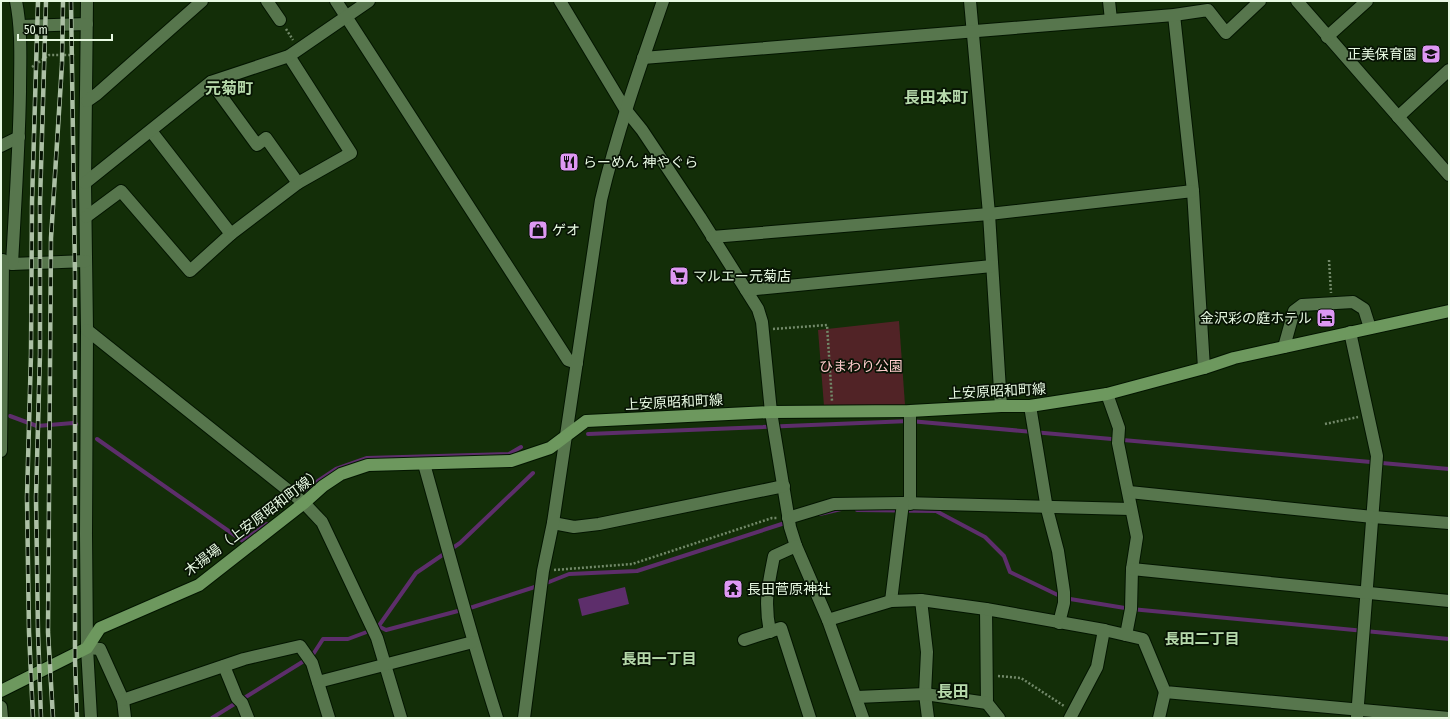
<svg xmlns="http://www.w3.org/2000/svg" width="1450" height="719" font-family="'Fira Sans Condensed','Noto Sans JP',sans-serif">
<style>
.green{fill:#512326}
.water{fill:#5d2e6b}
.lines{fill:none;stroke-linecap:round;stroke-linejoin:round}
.stream{stroke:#5d2e6b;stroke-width:4}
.minor-casing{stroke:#031500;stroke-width:14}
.major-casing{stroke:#031500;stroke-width:14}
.path{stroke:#728969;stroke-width:2.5;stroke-dasharray:2 2;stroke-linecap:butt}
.minor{stroke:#57764d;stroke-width:12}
.major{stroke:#6d985e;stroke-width:12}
.rail-casing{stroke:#acc0a5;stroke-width:4.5}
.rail{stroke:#071304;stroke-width:3;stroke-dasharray:9;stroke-linecap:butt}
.labels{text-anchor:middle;stroke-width:3.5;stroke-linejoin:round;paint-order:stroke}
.poi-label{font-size:14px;fill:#e8fae3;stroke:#071304;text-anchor:start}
.park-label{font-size:14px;fill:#fecccc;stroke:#071304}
.street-label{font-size:14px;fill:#e8fae3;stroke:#071304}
.neighbourhood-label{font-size:15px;font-weight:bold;fill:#b6d9ab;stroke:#071304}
.quarter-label{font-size:16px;font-weight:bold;fill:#b6d9ab;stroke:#071304}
</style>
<rect width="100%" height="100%" fill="#132e08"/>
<path class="green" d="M899,321L905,405L824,406L818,330Z"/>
<path class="water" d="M625,587L629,604L582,616L578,599Z"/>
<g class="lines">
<g class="stream">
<path d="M10,416L37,426L73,423L76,424"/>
<path d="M588,434L910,421L1449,469"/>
<path d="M97,439L243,541L267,524"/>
<path d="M306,491L318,481L336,469L367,458L509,454L521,447"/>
<path d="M857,510L936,511L985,537L1004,556L1010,572L1064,598L1131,609L1449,639"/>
<path d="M820,514L841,509"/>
<path d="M378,627L416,573L460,543L533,473"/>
<path d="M380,627L386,630L473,607L544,584L569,574L637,571L788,522"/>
<path d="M212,718L312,656L323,639H348L372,630"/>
</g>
<defs>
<g id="minor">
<path d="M87,1L85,183L87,330L86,534L87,648L91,718"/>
<path d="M267,1L280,20"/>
<path d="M336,1L568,360L577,363"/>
<path d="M560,1L625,109L642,130L700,217L758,309L762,322L771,412L790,527L796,546L828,620L863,718"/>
<path d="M970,1L989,214L1001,406"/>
<path d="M1109,1L1111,20"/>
<path d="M1297,1L1449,175"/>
<path d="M1174,15L1193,191L1204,368"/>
<path d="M21,26L87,24"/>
<path d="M1327,37L1367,1"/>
<path d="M643,58L1174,15L1208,10L1226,33L1260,1"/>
<path d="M211,82L257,145L266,138L298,183"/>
<path d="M87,101L97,94L202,1"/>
<path d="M1398,117L1449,70"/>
<path d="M151,131L231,234L298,183L351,153L289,56"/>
<path d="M1,146L19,137"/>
<path d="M85,183L211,82L289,56L369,1"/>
<path d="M86,217L121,191L190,271L231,234"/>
<path d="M712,237L989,214L1193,191"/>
<path d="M4,261L12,264L86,261"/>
<path d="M12,264C15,207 19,150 20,92C20,61 22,32 16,1"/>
<path d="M746,290L992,266"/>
<path d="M87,330L304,503L322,522L377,638L401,718"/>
<path d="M1350,332L1377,456L1357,717"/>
<path d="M1284,347L1294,311L1302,305L1353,302L1364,309L1370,328"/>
<path d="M1107,394L1119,428L1118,443L1137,537L1132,569L1131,609L1126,635"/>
<path d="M1030,406L1047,509L1058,551L1064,592V603L1059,623"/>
<path d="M910,411V504"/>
<path d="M1,451L3,260"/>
<path d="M424,464C448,549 470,634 497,718"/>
<path d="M1129,492L1373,517L1449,523"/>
<path d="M788,518L834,504L903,503L1130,509"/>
<path d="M553,523L574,527L599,524L784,486"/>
<path d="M1132,569L1449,601"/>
<path d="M921,600L927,652L925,694L928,718"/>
<path d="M891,601L903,503"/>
<path d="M986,609L987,703L999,718"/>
<path d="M828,620L891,601L921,600L986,609L1104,630L1143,639L1165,692L1449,718"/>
<path d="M770,632C764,602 768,586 774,556L796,546"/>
<path d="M744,640L781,628L810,718"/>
<path d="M87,648L100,649L123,700L125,718"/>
<path d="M224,666L237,698L242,703L248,718"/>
<path d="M318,682L473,642"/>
<path d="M857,697L925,694L987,703"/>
<path d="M123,700L244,659L300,646L312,663L329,718"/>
<path d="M1,707L2,718"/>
<path d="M524,718L543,571L553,523L601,200C617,132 640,67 663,1"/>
<path d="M1070,718L1097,667L1104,630"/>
<path d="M1159,718L1165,692"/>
</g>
<path id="major" d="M1,691L87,648L100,628L199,585L304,503L323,486L341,474L368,465L511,461L550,448L586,421L771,412L910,411L1001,406H1030L1107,394L1204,368L1234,358L1449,311"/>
</defs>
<use href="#minor" class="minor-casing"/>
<use href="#major" class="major-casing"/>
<g class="path">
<path d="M286,29L293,40"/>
<path d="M32,67L49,55H75"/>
<path d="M1329,260L1331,293"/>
<path d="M773,329L827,325L832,401"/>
<path d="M1325,424L1358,417"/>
<path d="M554,570L632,564L772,518H778"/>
<path d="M998,676L1021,678L1064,706"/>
</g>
<use href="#minor" class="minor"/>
<use href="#major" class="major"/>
<defs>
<g id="rail">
<path d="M71,1L75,275V660L77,718"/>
<path d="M33,718L29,632L27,497L31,354L32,202L38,1"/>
<path d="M41,718L38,632L36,497L40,354V202L46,1"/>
<path d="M53,718L48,632L51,238L62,64L63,1"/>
</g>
</defs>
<use href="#rail" class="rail-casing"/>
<use href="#rail" class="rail"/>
</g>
<defs>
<symbol id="school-square" viewBox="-11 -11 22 22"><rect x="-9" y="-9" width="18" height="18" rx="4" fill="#de98f3" stroke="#071304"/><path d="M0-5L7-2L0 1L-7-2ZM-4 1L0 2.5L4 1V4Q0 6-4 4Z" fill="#111"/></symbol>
<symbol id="restaurant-square" viewBox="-11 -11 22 22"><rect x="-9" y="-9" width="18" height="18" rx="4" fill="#de98f3" stroke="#071304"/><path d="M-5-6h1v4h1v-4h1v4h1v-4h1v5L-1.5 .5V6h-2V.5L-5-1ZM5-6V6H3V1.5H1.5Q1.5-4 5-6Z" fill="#111"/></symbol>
<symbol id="shop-square" viewBox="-11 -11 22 22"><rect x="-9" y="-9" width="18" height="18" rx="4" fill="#de98f3" stroke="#071304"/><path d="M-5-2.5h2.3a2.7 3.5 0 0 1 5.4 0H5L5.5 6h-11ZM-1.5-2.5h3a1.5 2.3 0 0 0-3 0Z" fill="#111"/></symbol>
<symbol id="supermarket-square" viewBox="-11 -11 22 22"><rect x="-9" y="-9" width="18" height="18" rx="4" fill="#de98f3" stroke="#071304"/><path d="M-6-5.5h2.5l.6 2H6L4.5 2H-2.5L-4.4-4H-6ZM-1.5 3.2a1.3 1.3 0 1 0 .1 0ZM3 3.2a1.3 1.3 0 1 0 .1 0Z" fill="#111"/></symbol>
<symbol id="hotel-square" viewBox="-11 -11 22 22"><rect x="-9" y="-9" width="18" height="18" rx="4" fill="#de98f3" stroke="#071304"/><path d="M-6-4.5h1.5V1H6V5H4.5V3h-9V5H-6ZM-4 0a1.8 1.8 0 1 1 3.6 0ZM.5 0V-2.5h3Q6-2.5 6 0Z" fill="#111"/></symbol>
<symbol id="temple-square" viewBox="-11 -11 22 22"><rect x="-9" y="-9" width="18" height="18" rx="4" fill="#de98f3" stroke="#071304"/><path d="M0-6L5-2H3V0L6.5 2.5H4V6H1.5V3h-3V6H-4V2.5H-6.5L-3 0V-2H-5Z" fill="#111"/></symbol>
</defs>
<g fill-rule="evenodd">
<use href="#school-square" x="1420" y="43" width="22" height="22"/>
<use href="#restaurant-square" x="558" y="151" width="22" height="22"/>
<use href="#shop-square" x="527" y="219" width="22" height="22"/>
<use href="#supermarket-square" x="668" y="265" width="22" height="22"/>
<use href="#hotel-square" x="1315" y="307" width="22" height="22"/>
<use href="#temple-square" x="722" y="578" width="22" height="22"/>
</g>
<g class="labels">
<g class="poi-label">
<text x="1417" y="59" text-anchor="end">正美保育園</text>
<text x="583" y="167">らーめん 神やぐら</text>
<text x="552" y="235">ゲオ</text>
<text x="693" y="281">マルエー元菊店</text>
<text x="1312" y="323" text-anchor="end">金沢彩の庭ホテル</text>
<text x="747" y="594">長田菅原神社</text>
</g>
<g class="park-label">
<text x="861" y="371">ひまわり公園</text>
</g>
<g class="street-label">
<text transform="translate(997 391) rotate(-3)" y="5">上安原昭和町線</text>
<text transform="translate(674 402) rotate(-3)" y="5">上安原昭和町線</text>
<text transform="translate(253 522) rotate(-37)" y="5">木揚場（上安原昭和町線）</text>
</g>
<g class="neighbourhood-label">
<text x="1202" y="644">長田二丁目</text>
<text x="659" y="664">長田一丁目</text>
</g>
<g class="quarter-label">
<text x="229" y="94">元菊町</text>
<text x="936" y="103">長田本町</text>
<text x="953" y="697">長田</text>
</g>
</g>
<rect width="1450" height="719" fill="none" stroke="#e8fae3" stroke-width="4"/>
<path d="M18 34v6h94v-6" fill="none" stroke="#e8fae3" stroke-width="2"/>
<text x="24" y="34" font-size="12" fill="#e8fae3" stroke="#071304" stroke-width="3" paint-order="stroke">50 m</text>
</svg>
